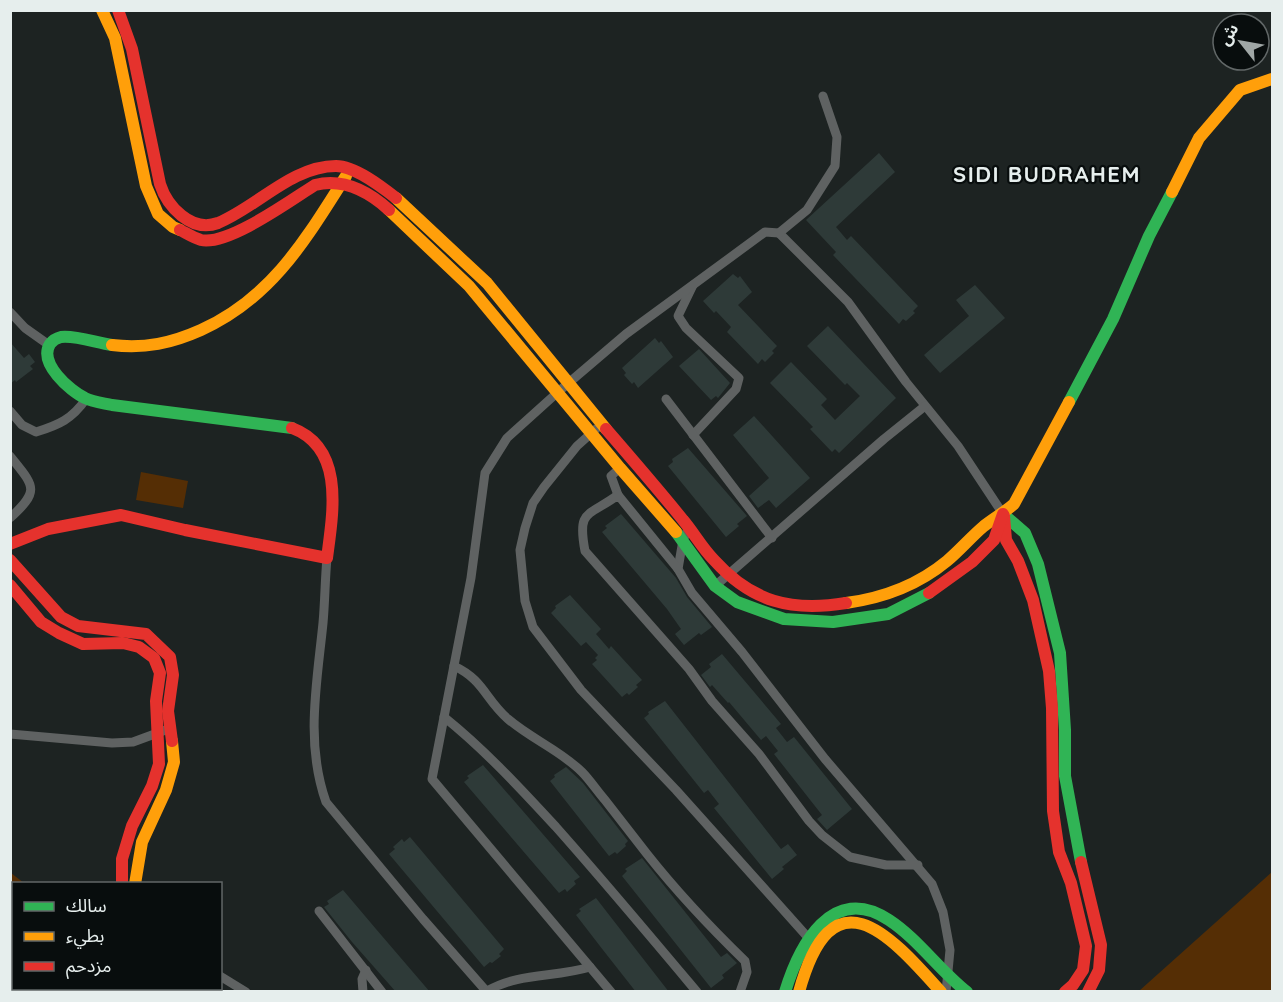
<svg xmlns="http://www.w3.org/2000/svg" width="1283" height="1002" font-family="Quicksand,'Noto Sans Arabic',sans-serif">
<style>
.green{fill:#552e05}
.building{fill:#2e3a38}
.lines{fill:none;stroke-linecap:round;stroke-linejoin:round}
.street{stroke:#5f6262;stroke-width:9}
.fast{stroke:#30b455;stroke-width:12}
.slow{stroke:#ff9f0a;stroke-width:12}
.jam{stroke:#e5322d;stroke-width:12}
.labels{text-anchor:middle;stroke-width:4.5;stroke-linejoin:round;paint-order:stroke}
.district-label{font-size:22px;font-weight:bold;letter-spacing:1.5px;fill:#e6eeed;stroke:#080d0d}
</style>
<rect width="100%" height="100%" fill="#1d2322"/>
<g class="green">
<path d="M141,472L188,481L183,508L136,500Z"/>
<path d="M1272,872V991H1139Z"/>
<path d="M11,873L24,883L14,884V988H127L128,991H11Z"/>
</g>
<g class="building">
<path d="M879,153L895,172L836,227L847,240L851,236L918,306L913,311L915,313L906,321L903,319L899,324L833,255L836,252L806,220Z"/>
<path d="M733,274L738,278L740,276L752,292L738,305L777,346L772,351L774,353L765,362L762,359L758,364L727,332L731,327L716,311L714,313L703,301Z"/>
<path d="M975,285L1005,318L940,373L924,355L969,316L956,300Z"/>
<path d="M828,326L896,398L839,453L835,449L832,452L810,429L813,427L770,383L791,362L827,399L821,405L835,420L860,396L847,383L845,385L807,346Z"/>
<path d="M655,338L659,343L661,341L673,357L638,388L634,382L632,384L624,375L626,373L622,368Z"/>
<path d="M10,342L24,358L29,354L35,362L30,366L33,369L16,382L15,380L10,384Z"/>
<path d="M699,349L730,383L718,398L716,396L711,400L679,366Z"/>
<path d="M754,416L810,478L776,508L769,500L758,508L749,496L769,478L733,435Z"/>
<path d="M688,448L747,516L737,524L739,526L726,537L668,466L673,462L672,459Z"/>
<path d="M621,514L676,578L687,597L712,627L701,635L699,633L684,645L675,634L681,629L667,609L602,532L607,528L605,526Z"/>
<path d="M570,595L601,629L596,634L609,649L611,646L642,680L636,685L638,687L629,695L627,693L622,697L592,664L597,660L595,658L598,655L586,642L581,646L551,613L556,608L555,606Z"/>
<path d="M722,654L781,724L776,728L787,742L794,737L852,809L827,830L817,819L822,815L774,754L778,751L766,736L761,740L729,702L728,703L712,685L710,687L701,675L711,667L709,664Z"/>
<path d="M665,701L781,849L788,844L797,855L782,867L784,869L772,879L714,808L719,804L708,790L704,793L644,718L649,714L648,712Z"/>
<path d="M483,765L580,877L574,881L576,884L567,892L565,889L559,893L464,782L469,778L467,776Z"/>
<path d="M566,767L583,783L628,841L625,844L626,846L617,854L615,852L609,856L550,781L555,777L554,775Z"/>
<path d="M410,837L504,949L499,954L501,956L492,963L490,962L484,967L389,854L395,849L393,847L402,839L404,842Z"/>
<path d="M642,858L721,957L727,953L737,963L722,975L724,978L711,988L622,876L627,871L625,869Z"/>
<path d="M343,890L376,929L430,992H396L352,942L324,907L329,904L327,901Z"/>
<path d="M596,898L627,938L669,992H636L603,950L576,915L581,911L579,909Z"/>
</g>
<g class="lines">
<g class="street">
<path d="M779,233L848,302L906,382L958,446L1003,514"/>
<path d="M693,285L678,316L686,328L739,378L736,389L693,435"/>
<path d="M10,312L25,328L49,345"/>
<path d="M666,399L772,538"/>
<path d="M10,411L22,425L36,432C59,425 72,419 86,399"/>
<path d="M596,429L577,446L544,487L533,503L525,528L520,550L525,601L533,627L581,690L676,790L812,942"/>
<path d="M10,456C34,486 41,490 10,518"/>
<path d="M618,495L611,476L620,468"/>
<path d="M689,527L683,540L678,569L692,593L742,652L825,759L932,884L943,912L950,950L946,992"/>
<path d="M327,558C325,579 325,601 323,623C317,683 305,743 326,802L423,919L487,992"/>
<path d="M678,569L618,495C588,517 577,509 585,551L689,669L712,701L759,754L809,821L822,835L850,857L886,865H918"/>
<path d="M715,586L884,439L925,406"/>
<path d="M454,666C484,680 485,699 508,719C531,739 560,750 582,772C590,780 597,791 605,800C619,818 633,836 647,854C677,892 710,927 745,961L747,972L740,992"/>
<path d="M444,717C485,750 520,788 556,827C604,881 650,936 697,992"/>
<path d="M10,734L112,743L133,742L171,728"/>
<path d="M319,911L382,992"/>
<path d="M220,976L246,992"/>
<path d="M487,991C520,972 554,978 590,967"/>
<path d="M363,992L362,979L366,970"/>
<path d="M611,992L432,779L471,578L485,473L507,438L558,392L626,334L765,232L779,233L807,210L835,166L837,137L823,96"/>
</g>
<g class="fast">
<path d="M112,345C97,343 75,335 61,337C57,338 53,340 50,344C38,363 70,391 85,398C93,402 103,403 112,405L292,428"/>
<path d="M1069,402L1113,319L1149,236L1172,192"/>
<path d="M1003,514L1025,533L1038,564L1060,653L1065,730V776L1081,862"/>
<path d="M676,532L715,586L737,602L784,619L833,622L888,614L929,593"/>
<path d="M785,992C799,946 832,882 889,920C918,939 939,970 967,992"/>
</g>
<g class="slow">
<path d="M102,10L115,38L146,186L158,214L173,227L180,230"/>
<path d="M1172,192L1199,138L1240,90L1272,79"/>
<path d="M396,198L487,283L606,429"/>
<path d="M389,210L469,286L620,468L676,532"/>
<path d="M112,345C145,349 172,343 201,330C272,298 306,239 346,176"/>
<path d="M846,603C883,598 918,585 947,561C960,550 971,537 984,526C994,518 1005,512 1014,504L1069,402"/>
<path d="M135,884L142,842L166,790L174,762L172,741"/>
<path d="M153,988L155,992"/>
<path d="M170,988L173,992"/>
<path d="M799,992C832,872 887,931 941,992"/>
</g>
<g class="jam">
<path d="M118,10L132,49L160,184C167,206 191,233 218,223C257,207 292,166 336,166C355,166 382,187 396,198"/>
<path d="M180,230C186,233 194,238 201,240C228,246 291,200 315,185C343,178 368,191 389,210"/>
<path d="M606,429C632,459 658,489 683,520C694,533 702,548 714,560C752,602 791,612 846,603"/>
<path d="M1004,516L1006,540L1018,561L1033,600L1049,671L1052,708L1053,811L1059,852L1071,883L1086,946L1083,970L1073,985L1065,992"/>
<path d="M10,544L48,529L121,515L185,530L327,558C333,512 345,448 292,428"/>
<path d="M10,560L61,617L78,626L146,634L170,657L173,675L168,711L172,741"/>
<path d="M10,585L41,622L59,633L83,644L123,643L139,647L154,658L160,673L156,701L159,764L152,786L132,826L122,859V884"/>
<path d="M929,593L972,562L994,540L1003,514"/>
<path d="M1081,862L1101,945L1099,970L1088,992"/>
</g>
</g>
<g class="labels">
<g class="district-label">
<text x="1047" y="182">SIDI BUDRAHEM</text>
</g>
</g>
<rect width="1283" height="1002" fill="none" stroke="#e6eeed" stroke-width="24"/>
<rect x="12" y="882" width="210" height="108" fill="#080d0d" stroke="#616767" stroke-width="1.5"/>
<rect x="24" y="902" width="30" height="9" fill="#30b455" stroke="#616767" stroke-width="1.5"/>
<text x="66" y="912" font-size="18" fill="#e6eeed">سالك</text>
<rect x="24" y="932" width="30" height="9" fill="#ff9f0a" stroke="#616767" stroke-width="1.5"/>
<text x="66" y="942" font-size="18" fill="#e6eeed">بطيء</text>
<rect x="24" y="962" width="30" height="9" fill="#e5322d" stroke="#616767" stroke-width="1.5"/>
<text x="66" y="972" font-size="18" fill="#e6eeed">مزدحم</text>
<g transform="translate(1241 42) rotate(301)"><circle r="28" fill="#080d0d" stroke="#616767" stroke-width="1.5"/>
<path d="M0-4.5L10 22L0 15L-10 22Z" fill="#a0a7a6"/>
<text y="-9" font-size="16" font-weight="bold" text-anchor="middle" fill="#e6eeed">ش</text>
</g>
</svg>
